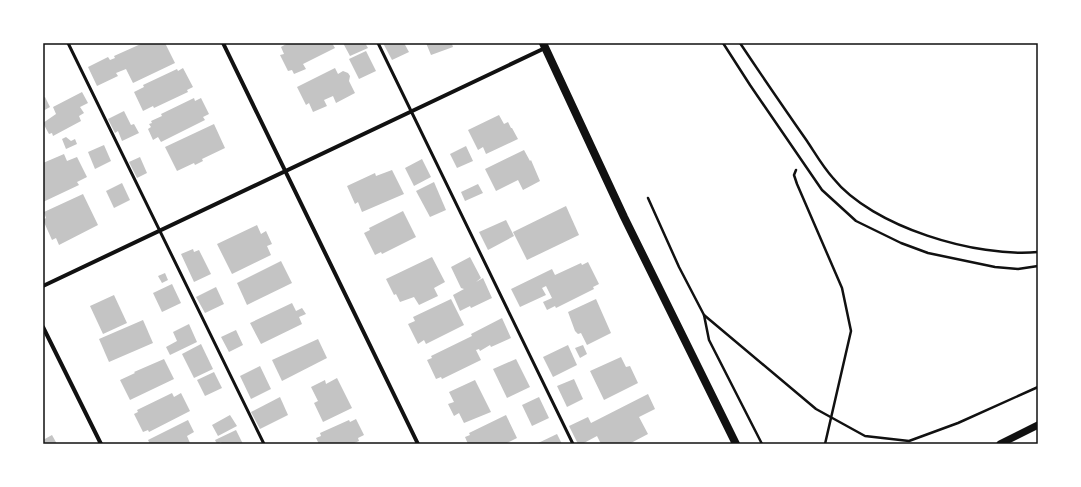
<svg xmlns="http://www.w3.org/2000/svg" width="1081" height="487" font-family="'Roboto Condensed',sans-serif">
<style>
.building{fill:#c4c4c4}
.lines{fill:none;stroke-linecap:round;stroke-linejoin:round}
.path{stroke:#111;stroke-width:2.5}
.service{stroke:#111;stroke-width:3}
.minor{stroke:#111;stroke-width:4}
.tertiary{stroke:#111;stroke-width:7}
.secondary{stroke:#111;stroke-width:8}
.neatline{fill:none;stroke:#111;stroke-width:1.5}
</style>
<rect width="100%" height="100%" fill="#fff"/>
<g class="building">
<path d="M143,43H165L175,63L133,83L126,69L116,73L118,76L97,86L88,67L108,57L110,60L115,58L114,56Z"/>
<path d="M288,43H332L335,48L303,64L306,69L294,74L292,70L288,71L280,55L284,54L281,47Z"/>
<path d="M343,43H365L368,48L350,56Z"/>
<path d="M383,43H404L409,52L392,60Z"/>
<path d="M426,43H454L452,44L453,47L431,55Z"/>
<path d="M366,51L376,71L359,79L349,59Z"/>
<path d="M183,68L193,87L187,90L188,92L154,108L153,106L143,111L134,92L144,87L143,85L177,69L178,71Z"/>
<path d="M335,68L338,74L343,71L348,73L350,76L349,81L355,93L336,103L333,96L324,100L327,106L313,112L309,103L306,105L297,87Z"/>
<path d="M82,92L88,103L80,107L84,113L79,116L81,121L53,136L52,133L49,134L43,123L56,114L53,107Z"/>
<path d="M45,97L50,107L43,111V98Z"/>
<path d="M194,98L195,101L201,98L209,114L203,117L205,120L161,142L158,137L153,140L148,129L151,127L149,124L152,123L151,121L162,116L161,114Z"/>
<path d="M124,111L131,125L134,124L139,133L122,141L118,131L115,133L108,119Z"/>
<path d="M499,115L504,124L508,122L511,128H512L518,139L486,154L483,147L478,150L468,130Z"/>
<path d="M214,124L225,148L202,159L203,161L195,165L194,163L177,171L165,147Z"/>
<path d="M66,137L71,141L75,139L77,144L66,149L62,139Z"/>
<path d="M104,145L111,161L95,169L88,152Z"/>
<path d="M466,146L473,161L457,168L450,154Z"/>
<path d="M524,150L530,161L531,160L540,181L523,190L518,180L496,191L485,169Z"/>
<path d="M64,154L67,161L77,157L87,177L77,182L79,185L43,202V163Z"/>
<path d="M140,157L147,173L137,178L129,162Z"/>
<path d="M422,159L431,177L414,186L405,168Z"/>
<path d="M392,170L404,194L362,212L358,202L355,204L347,186L375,173L376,176Z"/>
<path d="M434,182L446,210L430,217L416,191Z"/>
<path d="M122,183L130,200L114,208L106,191Z"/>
<path d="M478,184L483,193L465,201L461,192Z"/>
<path d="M83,194L98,225L59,245L56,238L52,240L43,220L46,218L44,212Z"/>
<path d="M566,206L579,235L527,260L513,232Z"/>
<path d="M403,211L416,237L382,254L381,252L375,255L364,233L370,230L369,228Z"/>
<path d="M506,220L514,236L488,250L479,232Z"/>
<path d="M257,225L261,234L266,231L272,244L267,246L271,255L232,274L217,244Z"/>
<path d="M193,249L194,252L199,250L211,274L194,282L181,254Z"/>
<path d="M432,257L445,282L434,288L438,296L419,305L414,297L400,302L396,294L394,295L386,279Z"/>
<path d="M470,257L481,278L476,282L483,278L492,298L471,308L470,306L460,311L453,295L464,289L461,288L451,267Z"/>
<path d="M281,261L292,283L247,305L237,283Z"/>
<path d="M588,262L599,284L593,287L594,289L556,308L555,306L547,310L543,302L552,298L546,286L542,288L546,295L520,307L511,289L552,269L555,275L581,263L582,265Z"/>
<path d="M165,273L168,280L162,283L158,276Z"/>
<path d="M172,284L181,303L162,312L153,293Z"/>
<path d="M216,287L224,304L205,313L196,297Z"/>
<path d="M114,295L127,323L103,334L90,306Z"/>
<path d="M451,299L464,325L426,344L424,340L418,344L408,324L415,321L413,317Z"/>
<path d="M596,299L611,333L587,345L581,333L578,334L575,331L568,312Z"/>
<path d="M292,303L296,311L302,308L306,314L299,317L302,324L261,344L250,323Z"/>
<path d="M502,318L511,338L491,347L490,345L480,351L479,349L476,350L481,360L442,379L441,377L436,379L427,360L432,358L431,356L472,336L471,334Z"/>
<path d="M143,320L153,343L109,362L99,339Z"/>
<path d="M189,324L197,342L170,355L166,347L177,341L173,332Z"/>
<path d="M236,330L243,345L229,352L221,337Z"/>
<path d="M318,339L327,358L282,381L272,360Z"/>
<path d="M201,344L213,369L194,378L182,354Z"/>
<path d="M568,345L577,365L553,377L543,357Z"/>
<path d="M583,345L587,354L580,358L575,348Z"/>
<path d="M621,357L626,367L630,366L638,383L604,400L590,371Z"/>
<path d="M164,359L174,379L130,400L120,380L135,373L134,372Z"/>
<path d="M516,359L530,387L507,398L493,369Z"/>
<path d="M260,366L271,389L251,399L240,376Z"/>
<path d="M214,372L222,388L205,396L197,380Z"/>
<path d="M337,378L352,408L323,422L314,403L318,401L311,387L325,380L326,384Z"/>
<path d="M574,379L583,399L567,407L557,386Z"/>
<path d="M475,380L491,412L464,423L459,413L454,416L448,404L454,402L449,392Z"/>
<path d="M172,393L174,397L181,393L190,411L149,432L148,430L143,432L134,414L138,412L137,410Z"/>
<path d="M648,394L655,409L639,417L648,434L629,444H601L597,436L582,444H578L569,426L588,417L591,423Z"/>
<path d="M280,397L288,415L260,429L251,412Z"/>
<path d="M539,397L549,418L532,426L522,405Z"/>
<path d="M230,415L237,426L218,436L212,425Z"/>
<path d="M506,415L517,438L505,444H468L465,437L470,435L469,433Z"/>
<path d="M356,419L364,435L358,438L359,441L352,444H319L316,438L321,436L320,433L349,420L350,422Z"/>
<path d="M188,420L194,432L187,436L190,443L150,444L148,440Z"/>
<path d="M236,430L243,444H222L221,442L217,444L215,440Z"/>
<path d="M557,434L562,444H536Z"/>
<path d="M52,435L57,444H43V440Z"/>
</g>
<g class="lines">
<g class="path">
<path d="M723,43L750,85L822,190L856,221L901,243L928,253L995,267L1018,269L1038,266"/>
<path d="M740,43C762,76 784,108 807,141C815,153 823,167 833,178C872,227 977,258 1038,252"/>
<path d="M796,170L794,175L797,184L842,288L851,331L825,444"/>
<path d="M648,198L679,267L704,315L709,340L762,444"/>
<path d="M704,315L816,409L865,436L909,441L958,423L1038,387"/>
</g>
<g class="service">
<path d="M68,43L264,444"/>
<path d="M378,43L573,444"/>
</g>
<g class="minor">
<path d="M223,43L418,444"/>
<path d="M43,286L545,48"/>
<path d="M43,327L101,444"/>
</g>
<path class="tertiary" d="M1000,444L1038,425"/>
<path class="secondary" d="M543,43L624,217L736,444"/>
</g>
<rect width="1081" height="487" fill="none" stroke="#ffffff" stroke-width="88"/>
<rect x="44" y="44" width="993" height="399" class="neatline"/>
</svg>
